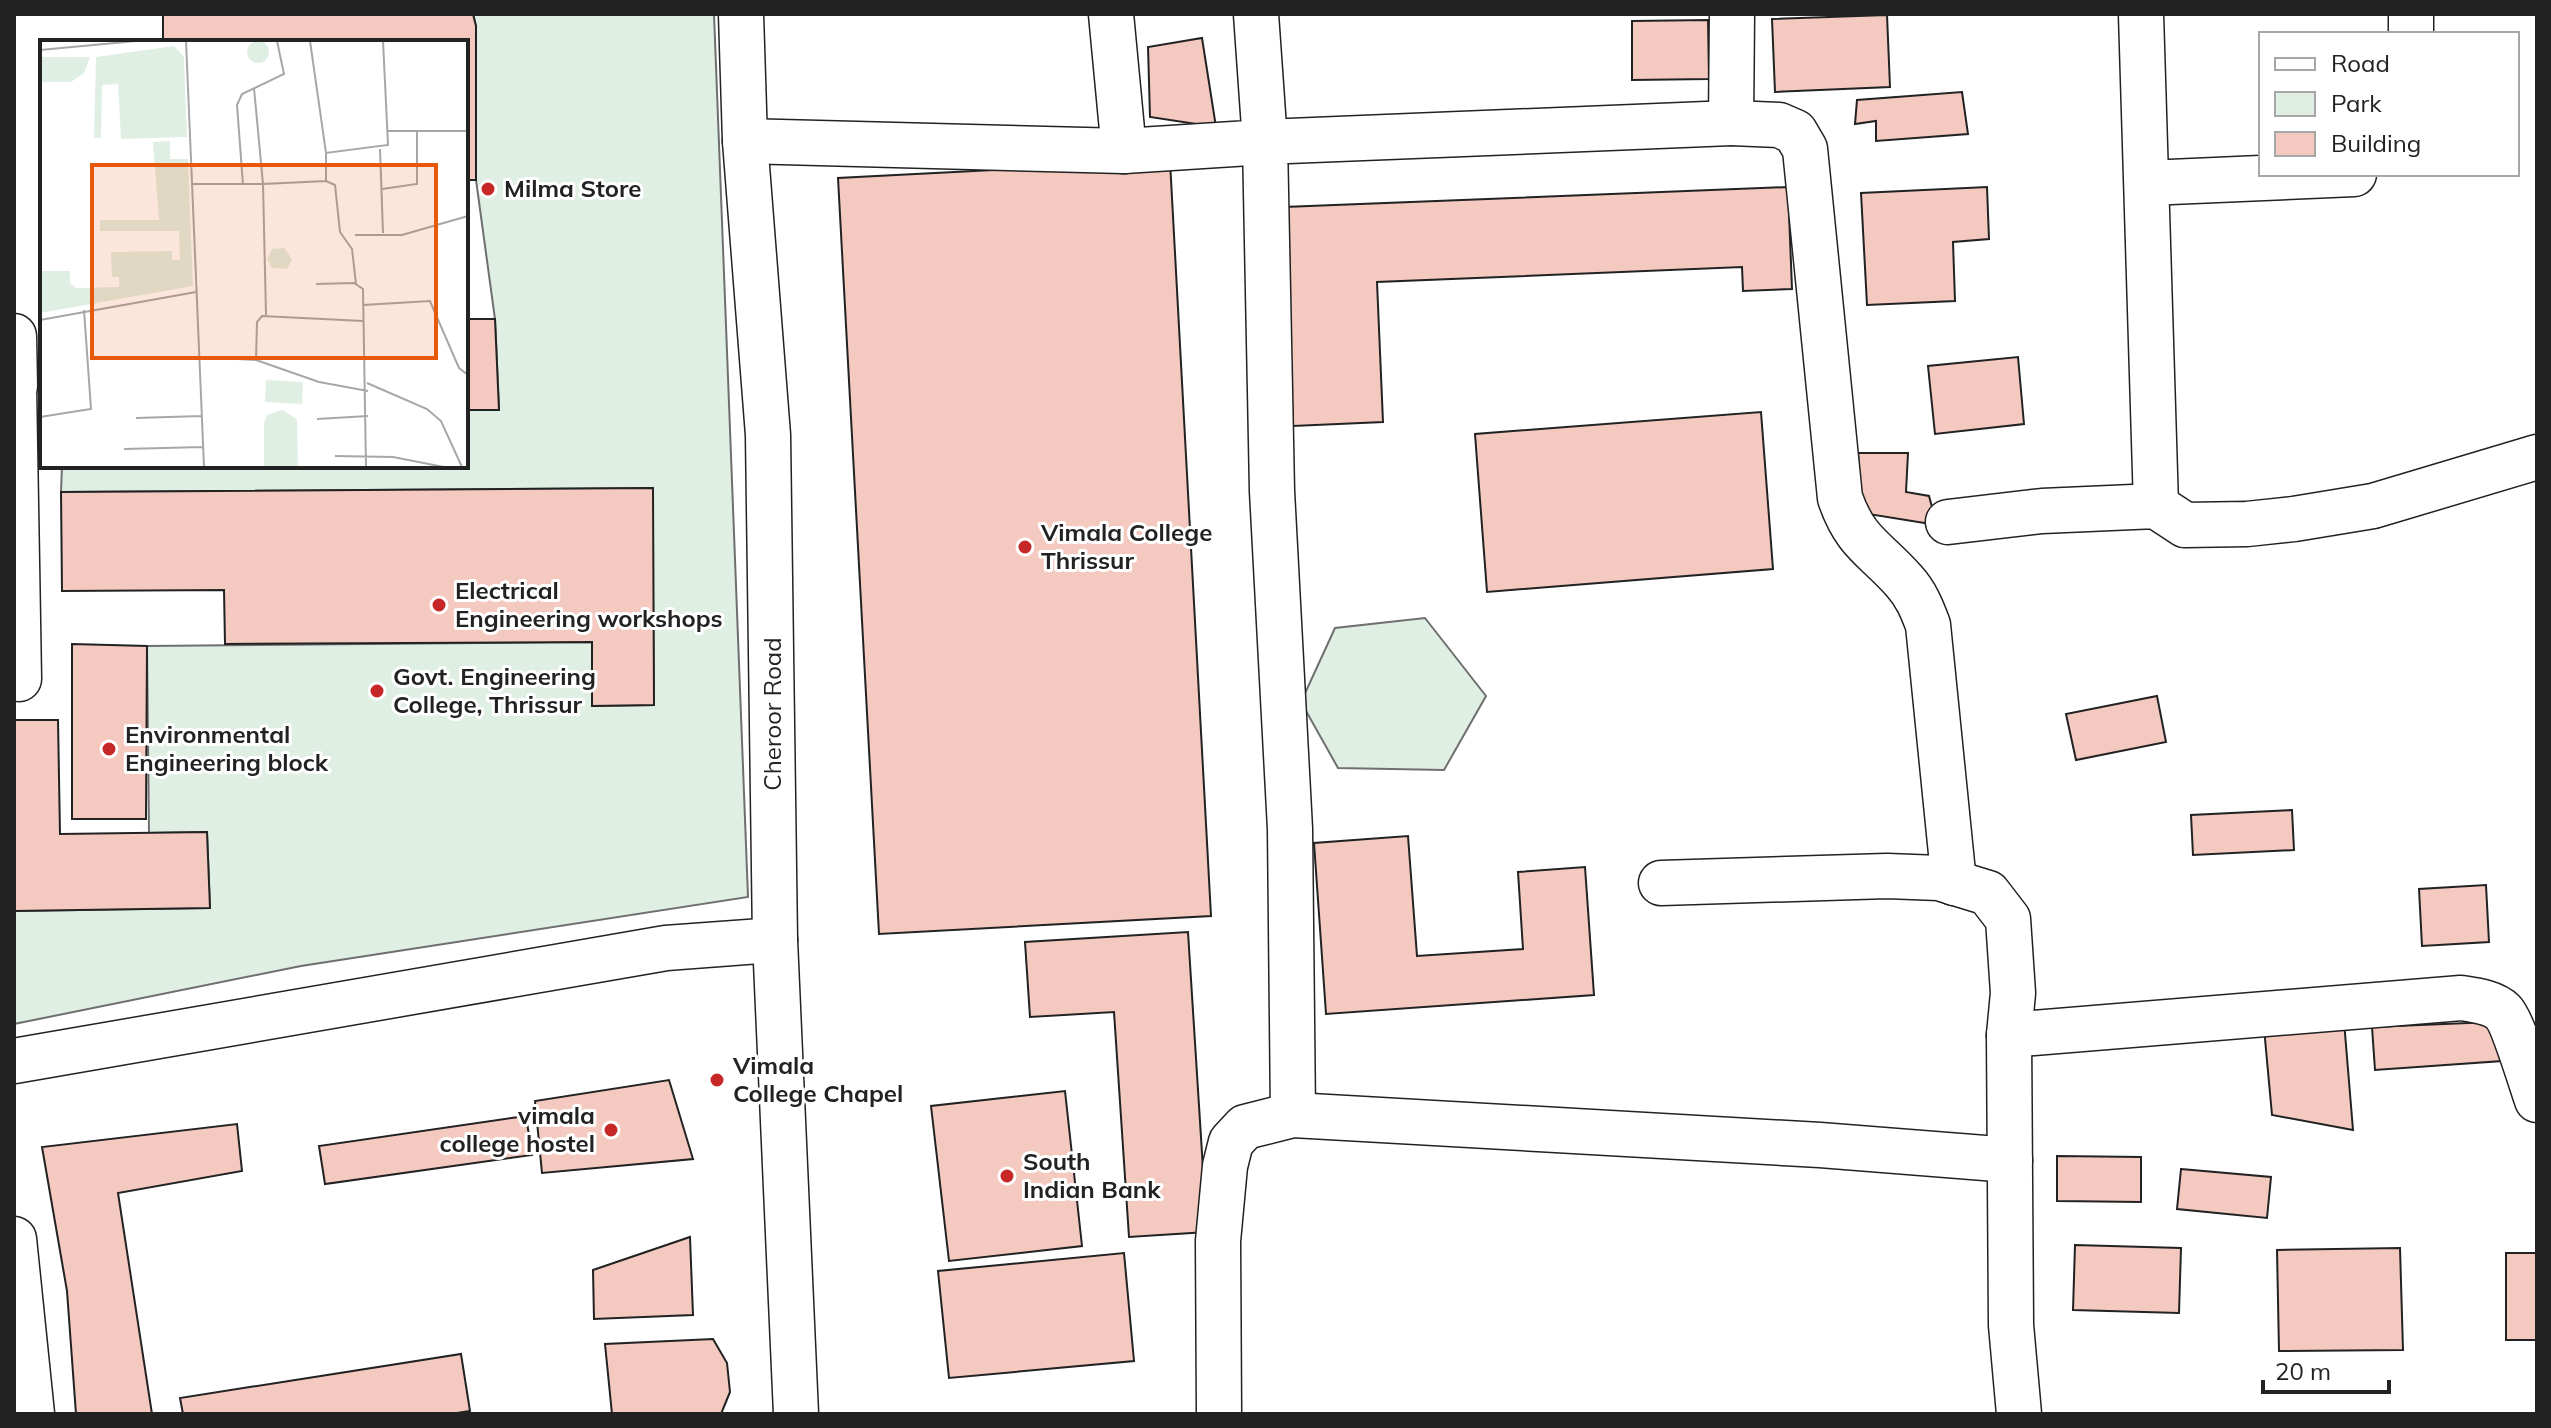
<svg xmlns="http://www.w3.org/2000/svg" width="2551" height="1428" font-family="Mulish,sans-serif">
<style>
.green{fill:#e0efe3;stroke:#6f6f6f;stroke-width:2}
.building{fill:#f3c9c0;stroke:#222;stroke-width:2}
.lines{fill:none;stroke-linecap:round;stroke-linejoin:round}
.minor-casing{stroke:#222;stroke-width:47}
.major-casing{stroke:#222;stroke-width:47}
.minor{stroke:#fff;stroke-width:44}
.major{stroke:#fff;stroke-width:44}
.poi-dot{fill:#c62828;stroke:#fff;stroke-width:3}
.labels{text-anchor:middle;stroke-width:6;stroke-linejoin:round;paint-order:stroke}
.poi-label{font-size:24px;font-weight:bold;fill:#222;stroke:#fff;text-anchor:start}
.street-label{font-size:24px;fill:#222;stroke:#fff}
.inset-road{fill:none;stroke:#a7a7a7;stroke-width:2}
.view{fill:#e8590c;fill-opacity:0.15;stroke:#e8590c;stroke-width:4}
.inset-edge{fill:none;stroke:#222;stroke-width:4}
</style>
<rect width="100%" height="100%" fill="#fff"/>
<g class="green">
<path d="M473,14H714L748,897L301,966L14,1024V911L210,908L207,832L149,833L147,646L592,642V706L654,705L652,488L61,492L62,466H466V410L499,409L495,319L476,180V26Z"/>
<path d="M1425,618L1486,696L1444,770L1338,768L1301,702L1335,628Z"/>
</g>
<g class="building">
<path d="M163,14H473L476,26V180H466V42H163Z"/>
<path d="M1887,15L1890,87L1775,92L1772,19Z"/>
<path d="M1708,20L1709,79L1632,80V21Z"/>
<path d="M1202,38L1216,127L1150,117L1148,47Z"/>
<path d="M1962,92L1968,134L1876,141V121L1855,124L1857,100Z"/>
<path d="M1170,161L1211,916L879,934L838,178Z"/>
<path d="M1788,187L1792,289L1743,291L1742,267L1377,282L1383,422L1293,426L1284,207Z"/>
<path d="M1987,187L1989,239L1953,242L1955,301L1867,305L1861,193Z"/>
<path d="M466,319H495L499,410H466Z"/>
<path d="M2018,357L2024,424L1935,434L1928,366Z"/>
<path d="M1761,412L1773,569L1487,592L1475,434Z"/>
<path d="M1858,453H1908L1906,492L1929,496L1937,525L1862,513Z"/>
<path d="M653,488L654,705L592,706V642L225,644L224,590L62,591L61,492Z"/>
<path d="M72,644L147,646L146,819H72Z"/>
<path d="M2157,696L2166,742L2076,760L2066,714Z"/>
<path d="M14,720H58L60,834L207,832L210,908L14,911Z"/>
<path d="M2292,810L2294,850L2193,855L2191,815Z"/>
<path d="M1408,836L1417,956L1523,949L1518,872L1585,867L1594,995L1326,1014L1314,843Z"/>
<path d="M2486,885L2489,942L2422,946L2419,889Z"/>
<path d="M1188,932L1207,1232L1129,1237L1114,1012L1030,1017L1025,942Z"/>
<path d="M2344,1021L2353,1130L2272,1115L2264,1028Z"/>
<path d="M2492,1022L2502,1061L2375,1070L2372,1027Z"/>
<path d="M669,1080L693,1159L542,1173L535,1101Z"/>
<path d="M1065,1091L1082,1246L949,1261L931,1106Z"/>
<path d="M526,1116L532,1155L325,1184L319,1146Z"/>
<path d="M237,1124L242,1171L118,1193L152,1414H76L67,1291L42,1147Z"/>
<path d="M2057,1156L2141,1157V1202L2057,1201Z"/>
<path d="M2181,1169L2271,1177L2267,1218L2177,1209Z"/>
<path d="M690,1237L693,1315L594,1319L593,1270Z"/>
<path d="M2075,1245L2181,1248L2179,1313L2073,1310Z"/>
<path d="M2400,1248L2403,1350L2279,1351L2277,1250Z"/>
<path d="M1124,1253L1134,1361L949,1378L938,1271Z"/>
<rect x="2506" y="1253" width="31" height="87"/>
<path d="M713,1339L727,1363L730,1392L721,1414H612L605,1344Z"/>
<path d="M461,1354L470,1411L450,1414H183L180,1398Z"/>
</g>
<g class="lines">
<defs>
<g id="minor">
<path d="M1111,14L1124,151"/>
<path d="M2141,14L2156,506"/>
<path d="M2411,14V34"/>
<path d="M1731,123L1779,125L1795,132L1805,149L1840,498C1856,544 1875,548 1904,581C1916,594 1922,609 1928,625L1954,883"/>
<path d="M745,141L1124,151L1265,142L1256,14"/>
<path d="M2147,183L2354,174"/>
<path d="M14,336L15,386"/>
<path d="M14,386L19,679"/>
<path d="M1948,522L2042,511L2156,506L2185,525L2247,524L2294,519L2373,506L2537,457"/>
<path d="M1661,883L1887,876L1939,878L1988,893L2008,919L2013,993L2009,1035L2011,1325L2019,1414"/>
<path d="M2009,1035L2461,998C2474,1000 2493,1002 2503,1012C2513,1022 2531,1083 2537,1100"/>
<path d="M14,1061L666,948L775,940"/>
<path d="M1293,1115L1290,829L1272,491L1265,142L1731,123L1732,14"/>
<path d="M14,1239L32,1414"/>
<path d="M1219,1414L1218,1241L1225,1166L1231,1142L1245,1127L1293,1115L1820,1145L2010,1160"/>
</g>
<path id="major" d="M741,14L745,141L768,435L775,940L796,1414"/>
</defs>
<use href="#minor" class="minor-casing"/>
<use href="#major" class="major-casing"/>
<use href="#minor" class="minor"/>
<use href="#major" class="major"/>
</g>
<g class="poi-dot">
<circle cx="488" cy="189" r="8"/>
<circle cx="1025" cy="547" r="8"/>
<circle cx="439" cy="605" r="8"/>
<circle cx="377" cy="691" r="8"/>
<circle cx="109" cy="749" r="8"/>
<circle cx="717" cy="1080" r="8"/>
<circle cx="611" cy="1130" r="8"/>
<circle cx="1007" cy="1176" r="8"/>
</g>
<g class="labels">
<g class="poi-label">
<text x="504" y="197">Milma Store</text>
<text x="1041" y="541">Vimala College<tspan x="1041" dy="28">Thrissur</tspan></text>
<text x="455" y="599">Electrical<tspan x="455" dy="28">Engineering workshops</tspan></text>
<text x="393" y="685">Govt. Engineering<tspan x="393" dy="28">College, Thrissur</tspan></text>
<text x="125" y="743">Environmental<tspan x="125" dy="28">Engineering block</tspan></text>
<text x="733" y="1074">Vimala<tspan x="733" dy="28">College Chapel</tspan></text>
<text x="595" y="1124" text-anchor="end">vimala<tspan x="595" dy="28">college hostel</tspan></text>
<text x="1023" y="1170">South<tspan x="1023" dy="28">Indian Bank</tspan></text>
</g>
<g class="street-label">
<text transform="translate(773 714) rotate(-90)" y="8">Cheroor Road</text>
</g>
</g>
<g transform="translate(40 40)">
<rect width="428" height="428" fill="#fff"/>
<path d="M207 12a11 11 0 1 1 22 0a11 11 0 1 1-22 0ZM134,6L144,17L147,97L81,99L78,44L62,45L61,98H54L56,17ZM0,17H50L44,33L31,42H0ZM130,101V119H148L153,246L0,273V231H30V243L36,248L79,247V237H72L71,212L132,211V220H140L139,191H60V180H119L113,102ZM244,208L252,219L247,229L232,228L227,219L232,209ZM226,340L263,342L262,364L225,362ZM242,370L257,379L258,427H224V383L227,375Z" fill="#e0efe3"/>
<path class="inset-road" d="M146,1L164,427M270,1L286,113L348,105L343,1M0,10L96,1M347,91H428M340,109L343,193M286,141L295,145L300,192L312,209L316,244M152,144H223L214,48M203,145L197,65L202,54L244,34L237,1M342,149L377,144V90M315,195H362L428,176M276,244L314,243L323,249L326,427M323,265L390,261L419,328L428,335M226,275L223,144L286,141V113M0,280L156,252M159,317L216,320L217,282L222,276L323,281M216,320L279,342L328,351M327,343L387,369L401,381L422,427M0,377L51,369L44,270M96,378L162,376M277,379L328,376M84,409L163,407M295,416L353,417L404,427"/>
<path class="view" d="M52,125H396V318H52Z"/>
<rect width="428" height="428" class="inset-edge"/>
</g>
<rect width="2551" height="1428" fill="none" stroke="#222222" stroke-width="32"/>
<rect x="2259" y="32" width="260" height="144" fill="#ffffff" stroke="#a7a7a7" stroke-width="2"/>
<rect x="2275" y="58" width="40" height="12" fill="#ffffff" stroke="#a7a7a7" stroke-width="2"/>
<text x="2331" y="72" font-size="24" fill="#222222">Road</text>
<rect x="2275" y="92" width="40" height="24" fill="#e0efe3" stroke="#a7a7a7" stroke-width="2"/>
<text x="2331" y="112" font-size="24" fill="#222222">Park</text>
<rect x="2275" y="132" width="40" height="24" fill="#f3c9c0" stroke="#a7a7a7" stroke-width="2"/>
<text x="2331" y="152" font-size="24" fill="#222222">Building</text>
<path d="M2263 1380v12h126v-12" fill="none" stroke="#222222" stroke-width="4"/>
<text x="2275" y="1380" font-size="24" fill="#222222" stroke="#ffffff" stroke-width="6" paint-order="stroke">20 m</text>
</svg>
